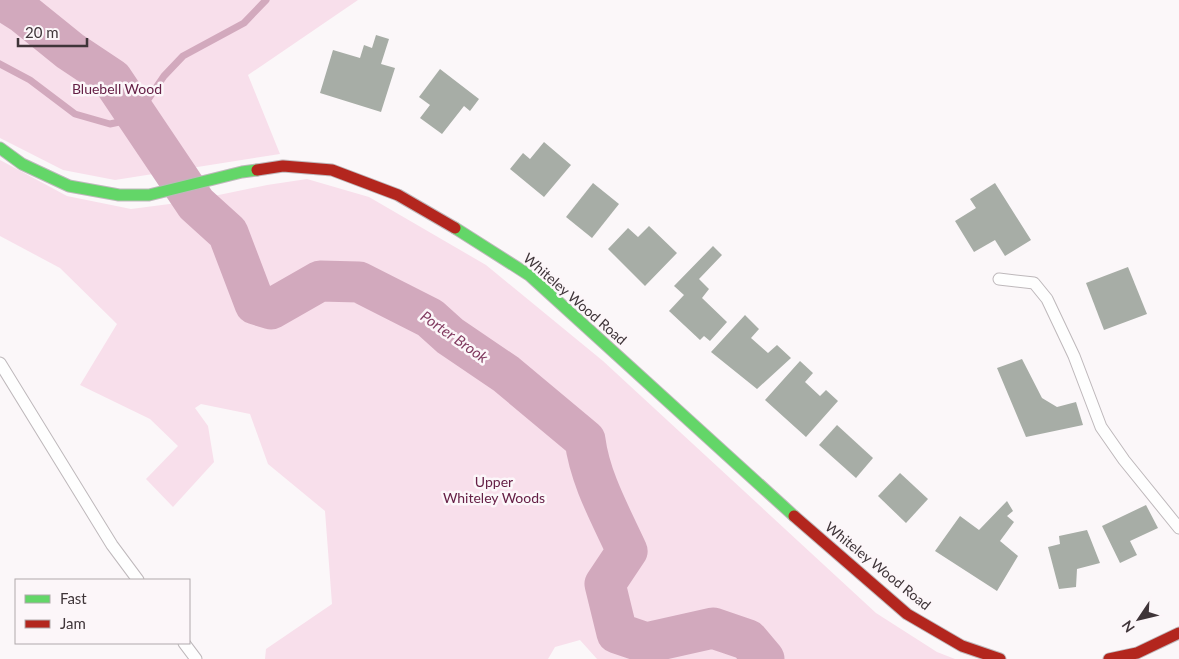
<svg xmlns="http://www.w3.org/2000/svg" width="1179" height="659" font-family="Lato,sans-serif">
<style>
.green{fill:#f8dfeb}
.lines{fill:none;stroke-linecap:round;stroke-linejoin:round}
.stream{stroke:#d2a9bd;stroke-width:7}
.river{stroke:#d2a9bd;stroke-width:41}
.building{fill:#a7ada6}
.lane-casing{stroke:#beb8bb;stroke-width:13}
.fast-casing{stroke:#beb8bb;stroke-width:13}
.jam-casing{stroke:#beb8bb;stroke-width:13}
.lane{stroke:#fefefe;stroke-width:11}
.fast{stroke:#63d668;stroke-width:11}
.jam{stroke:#b3261e;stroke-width:11}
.labels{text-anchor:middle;stroke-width:5;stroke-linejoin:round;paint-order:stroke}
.park-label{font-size:14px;fill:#652046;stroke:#fcf6f9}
.street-label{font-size:14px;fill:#3f3539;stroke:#fcf6f9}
.water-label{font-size:15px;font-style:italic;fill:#813a5f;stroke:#fcf6f9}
</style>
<rect width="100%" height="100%" fill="#fbf7f9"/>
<g class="green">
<path d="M0,0H358L248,75L280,154L115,180L63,170L0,138Z"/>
<path d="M0,160L67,196L131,209L185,202L267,185L307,179L369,197L486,265L603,361L876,613L937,652L955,659H597L580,640L555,647L548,659H265L266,649L332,604L325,511L268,464L250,414L201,404L195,408L208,426L214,462L173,507L146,479L178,446L150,419L80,385L117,324L60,268L0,236Z"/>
</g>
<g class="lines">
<g class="stream">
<path d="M0,64L30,80L75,114L110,124L138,118"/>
<path d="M134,113L149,98L164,76L183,56L244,23L266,0"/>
</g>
<path class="river" d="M2,0L23,13L70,51L112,79L196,204L228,233L255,304L271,309L320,281L359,282L430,318L450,336L506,374L585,440C590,479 611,516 627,551L605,584L617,633L646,643L713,628L748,640L764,659"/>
</g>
<g class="building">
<path d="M376,35L389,39L381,64L395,68L381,112L320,93L333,50L360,58L364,45L372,48Z"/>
<path d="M440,69L479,99L470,111L464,106L442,134L420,118L430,105L419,97Z"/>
<path d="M544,142L571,165L544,197L510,169L523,153L530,159Z"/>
<path d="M593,183L619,204L592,238L566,217Z"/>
<path d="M995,183L1031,240L1005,256L995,240L974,252L955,221L976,208L970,199Z"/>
<path d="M649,226L677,253L645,286L608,249L628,228L638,237Z"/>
<path d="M713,246L722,255L699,279L709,289L702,298L727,322L710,341L704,336L700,340L669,311L684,295L674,286Z"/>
<path d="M1128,267L1147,314L1104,330L1086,283Z"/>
<path d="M745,315L759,329L751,338L768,353L777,345L791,358L757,389L711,352Z"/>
<path d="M1022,359L1042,398L1057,407L1076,402L1083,425L1026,437L997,368Z"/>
<path d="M800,361L813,373L805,382L820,396L826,390L838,401L806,437L765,400Z"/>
<path d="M837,425L873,458L856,478L819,445Z"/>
<path d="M900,473L928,499L906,523L878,496Z"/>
<path d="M1007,501L1013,511L1007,516L1014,522L1000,541L1018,556L997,591L935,551L960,516L979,530Z"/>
<path d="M1146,505L1158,528L1130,541L1137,555L1120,563L1102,526Z"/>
<path d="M1087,530L1100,563L1077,569L1076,587L1059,589L1048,547L1060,544L1059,536Z"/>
</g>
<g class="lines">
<defs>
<g id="lane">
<path d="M999,279L1034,283L1047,299L1074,356L1101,427L1124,460L1179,528"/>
<path d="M0,363L112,545L138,580"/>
<path d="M184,643L196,659"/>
</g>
<g id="fast">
<path d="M0,148L22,164L69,186L119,195H149L242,172L257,170"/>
<path d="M455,228L529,275L794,516"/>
</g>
<g id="jam">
<path d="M257,170L283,166L332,170L398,195L455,228"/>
<path d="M794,516L907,614L962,646L1000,659"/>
<path d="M1109,659L1137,653L1179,633"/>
</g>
</defs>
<use href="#lane" class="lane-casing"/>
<use href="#fast" class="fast-casing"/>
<use href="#jam" class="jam-casing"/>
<use href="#lane" class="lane"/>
<use href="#fast" class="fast"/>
<use href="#jam" class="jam"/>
</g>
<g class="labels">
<g class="park-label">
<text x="117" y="94">Bluebell Wood</text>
<text x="494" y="487">Upper<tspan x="494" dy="16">Whiteley Woods</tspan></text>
</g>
<g class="street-label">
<text transform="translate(575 299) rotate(41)" y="5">Whiteley Wood Road</text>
<text transform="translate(878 566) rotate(39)" y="5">Whiteley Wood Road</text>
</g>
<g class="water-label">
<text transform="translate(454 337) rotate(35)" y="5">Porter Brook</text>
</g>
</g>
<rect x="15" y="579" width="175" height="65" fill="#fcf6f9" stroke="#b0a9ac"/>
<rect x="25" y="595" width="25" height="8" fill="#63d668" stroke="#b0a9ac"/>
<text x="60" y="604" font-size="15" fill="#3f3539">Fast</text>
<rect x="25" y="620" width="25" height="8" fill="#b3261e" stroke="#b0a9ac"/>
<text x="60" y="629" font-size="15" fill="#3f3539">Jam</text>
<g transform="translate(1139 619) rotate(235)" stroke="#fcf6f9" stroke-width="4" paint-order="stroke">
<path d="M0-4L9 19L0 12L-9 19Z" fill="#3f3539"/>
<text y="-8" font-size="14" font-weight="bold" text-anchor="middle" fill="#3f3539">N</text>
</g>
<path d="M18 38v8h69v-8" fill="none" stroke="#3f3539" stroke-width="2.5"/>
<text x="25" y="38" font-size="15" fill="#3f3539" stroke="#fcf6f9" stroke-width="4" paint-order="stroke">20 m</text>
</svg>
